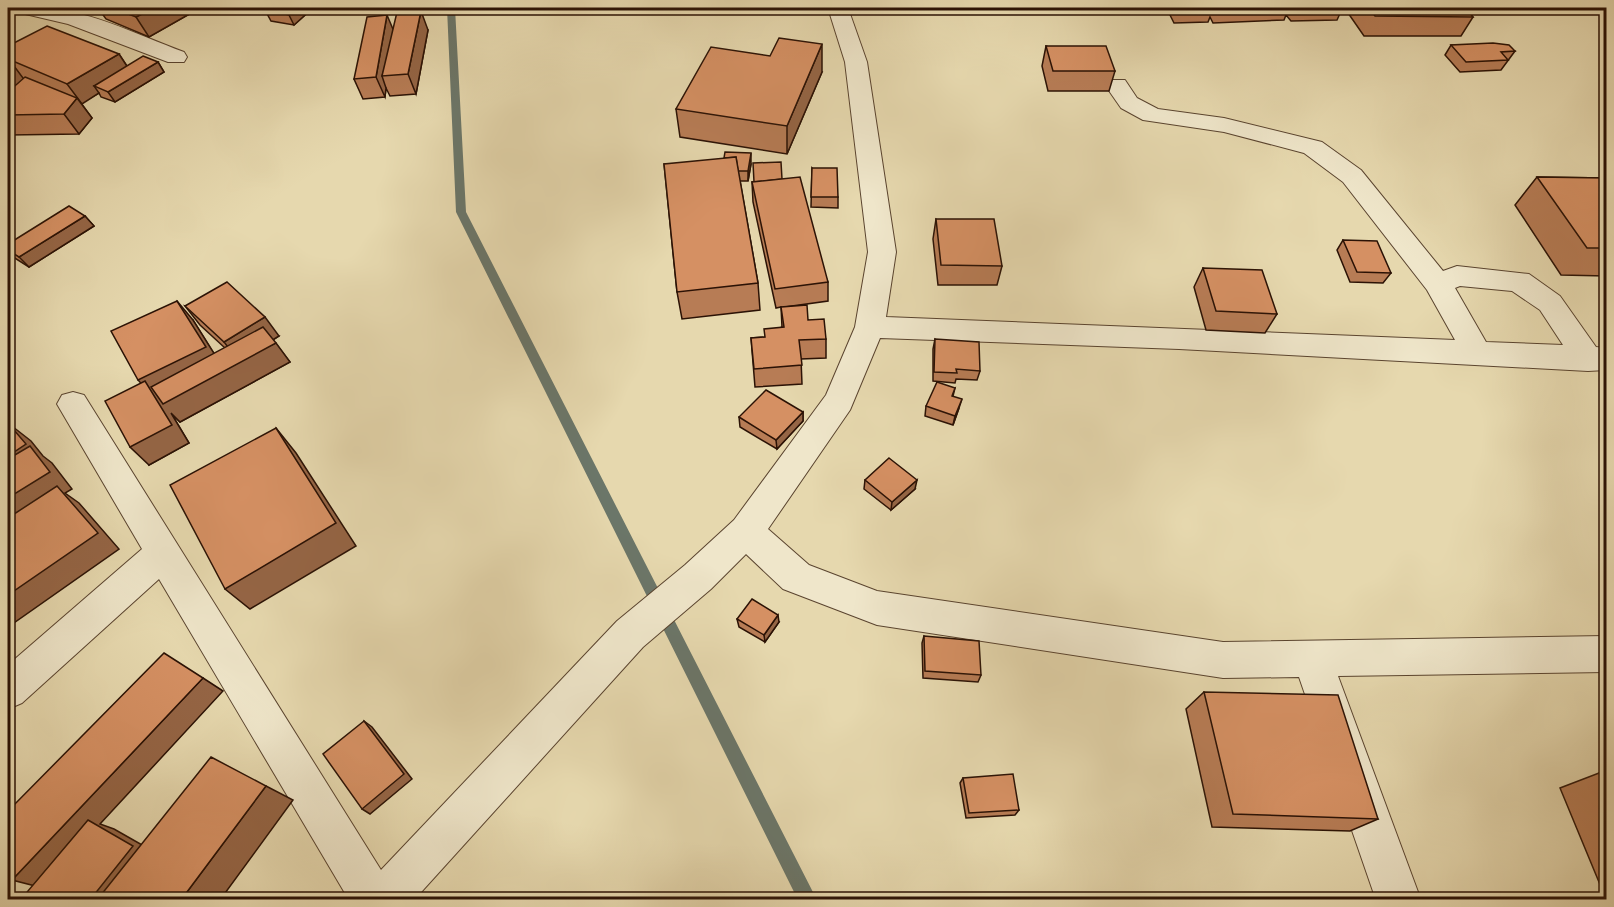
<svg xmlns="http://www.w3.org/2000/svg" width="1614" height="907" font-family="'IM FELL Great Primer',serif">
<style>
.lines{fill:none;stroke-linecap:round;stroke-linejoin:round}
.stream{fill:#6b7669;fill-rule:evenodd}
.minor-casing{stroke:#5a442f;stroke-width:2}
.minor{fill:#efe6ca;fill-rule:evenodd}
.wall{fill:#b77c55;stroke:#2b1205;stroke-width:1.5}
.shaded-wall{fill:#956545;stroke:#2b1205;stroke-width:1.5}
.building{fill:#d59063;stroke:#2b1205;stroke-width:1.5}
</style>
<rect width="100%" height="100%" fill="#e6d8ae"/>
<filter id="stains"><feTurbulence type="fractalNoise" baseFrequency=".00333" numOctaves="4"/><feColorMatrix values="0 0 0 0 .2 0 0 0 0 .09 0 0 0 0 .02 0 0 0 .5 -.17"/></filter>
<radialGradient id="worn" r=".72"><stop offset=".6" stop-color="#630" stop-opacity="0"/><stop offset="1" stop-color="#630" stop-opacity=".3"/></radialGradient>
<g class="lines">
<path class="stream" d="M447,8H455L466,212L817,900H798L456,212Z"/>
<defs>
<g id="minor">
<path d="M18,8C75,2 132,33 184,52L187,57L184,62H168L68,24L21,13Z"/>
<path d="M828,8H848L867,62L896,252L886,317L1455,340L1427,290L1343,182L1304,153L1224,132L1143,120L1121,108L1105,85L1109,80H1125L1137,98L1158,109L1224,118L1322,142L1361,170L1443,271L1457,266L1529,274L1560,296L1596,347L1606,348V370L1588,371L1179,349L880,338L850,410L768,529L809,565L877,591L1223,642L1606,636V672L1338,676L1421,900H1376L1299,677L1223,678L877,625L783,589L746,554L711,589L643,647L414,900H349L159,579L22,703L8,709V665L142,549L57,404L62,395L73,392L84,395L381,870L617,621L685,565L734,520L826,395L855,327L868,252L845,62ZM1460,286L1512,291L1540,310L1563,345L1486,342L1455,288Z"/>
</g>
</defs>
<use href="#minor" class="minor-casing"/>
<use href="#minor" class="minor"/>
</g>
<g class="wall">
<path d="M98,8H190L193,12L149,37L106,19Z"/>
<path d="M313,8L294,25L271,21L265,10Z"/>
<path d="M1171,8H1341L1342,9L1337,20L1291,21L1286,15L1284,20L1213,23L1210,17L1208,22L1174,23L1169,13Z"/>
<path d="M1348,8H1466L1473,17L1461,36H1364L1346,10Z"/>
<path d="M393,30H428L416,94L390,96L386,88L385,97L363,99L354,79Z"/>
<path d="M1451,45L1515,51L1501,70L1460,72L1445,55Z"/>
<path d="M8,46L119,54L127,66L158,62L164,72L115,102L101,97L99,93L81,103L92,118L79,134L8,135Z"/>
<path d="M1046,46L1115,71L1109,91H1048L1042,66Z"/>
<path d="M822,72L787,154L680,137L676,109Z"/>
<path d="M664,164H751L748,181H740L758,283L760,310L682,319L677,292Z"/>
<path d="M812,168L838,197V208L811,207Z"/>
<path d="M1537,177L1606,178V276L1561,275L1515,205Z"/>
<path d="M782,179L828,282V301L785,307L808,320L826,339V358L801,359L802,384L755,387L751,338L765,337L782,327L781,307L776,308L753,202L752,182Z"/>
<path d="M85,216L94,226L29,267L13,257L8,251V244Z"/>
<path d="M936,219L1002,266L997,285H938L933,239Z"/>
<path d="M1343,240L1391,273L1383,283L1350,282L1337,250Z"/>
<path d="M1203,268L1277,314L1265,333L1206,330L1194,287Z"/>
<path d="M185,306L279,336L273,340L290,362L180,422L171,413L189,443L149,465L141,383L193,320L214,354L225,348L200,325Z"/>
<path d="M935,339L980,371L977,380L956,379L955,383L933,381V349Z"/>
<path d="M955,388L953,396L959,408L953,425L925,416L926,406Z"/>
<path d="M803,412V421L777,449L740,427L739,417Z"/>
<path d="M865,480L915,489L891,510L864,489Z"/>
<path d="M737,619L779,622L765,642L739,627Z"/>
<path d="M924,636L981,675L978,682L923,678L922,643Z"/>
<path d="M1204,692L1378,819L1350,831L1212,827L1186,709Z"/>
<path d="M1599,773H1606V899L1560,788Z"/>
<path d="M963,778L1019,810L1015,815L966,818L960,783Z"/>
</g>
<g class="shaded-wall">
<path d="M86,8H95L88,11Z"/>
<path d="M154,8H190L193,12L149,37L136,17Z"/>
<path d="M297,8H313L294,25L289,15Z"/>
<path d="M421,11L428,30L416,94L408,74Z"/>
<path d="M387,15L395,34L382,76L386,88L385,97L376,77Z"/>
<path d="M822,44V72L787,154V126Z"/>
<path d="M119,54L132,74L94,86L99,93L82,104L67,84Z"/>
<path d="M158,62L164,72L115,102L108,92Z"/>
<path d="M14,66L29,86L8,99V69Z"/>
<path d="M77,98L92,118L79,134L64,114Z"/>
<path d="M751,153V164L748,181V171Z"/>
<path d="M85,216L94,226L29,267L19,257Z"/>
<path d="M177,301L193,320L222,366L276,343L290,362L180,422L171,413L189,443L149,465L130,447L155,399L138,380Z"/>
<path d="M265,317L279,336L239,361L224,342Z"/>
<path d="M962,399L959,408L953,425L955,416Z"/>
<path d="M803,412V421L777,449L776,440Z"/>
<path d="M8,423L31,441L43,456L52,463L72,489L65,493L79,503L119,549L8,627Z"/>
<path d="M276,428L296,453L356,546L250,609L225,589Z"/>
<path d="M917,480L915,489L891,510L892,502Z"/>
<path d="M778,615L779,622L765,642L764,635Z"/>
<path d="M203,678L223,691L100,824L114,829L158,854L122,900H90L12,880Z"/>
<path d="M364,721L372,727L412,779L370,814L362,809Z"/>
<path d="M266,786L293,800L220,900H181Z"/>
</g>
<g class="building">
<path d="M112,8H154L136,17Z"/>
<path d="M269,8H297L289,15L265,10Z"/>
<path d="M1175,8H1209L1212,12L1178,13Z"/>
<path d="M1214,8H1287L1288,10L1217,12Z"/>
<path d="M1293,8H1341L1342,9L1295,11Z"/>
<path d="M1369,8H1466L1473,17L1375,16Z"/>
<path d="M421,11L408,74L382,76L397,12Z"/>
<path d="M387,15L376,77L354,79L367,17Z"/>
<path d="M47,26L119,54L67,84L8,59V46Z"/>
<path d="M779,38L822,44L787,126L676,109L711,47L770,56Z"/>
<path d="M1493,43L1509,45L1515,51L1501,52L1508,60L1466,62L1451,45Z"/>
<path d="M1046,46H1106L1115,71H1053Z"/>
<path d="M143,56L158,62L108,92L94,86Z"/>
<path d="M8,64L14,66L8,69Z"/>
<path d="M25,77L77,98L64,114L8,115V92Z"/>
<path d="M725,152L751,153L748,171H738L736,157L724,158Z"/>
<path d="M736,157L758,283L677,292L664,164Z"/>
<path d="M781,162L782,179L754,182L753,163Z"/>
<path d="M812,168H837L838,197H811Z"/>
<path d="M800,177L828,282L775,289L752,182Z"/>
<path d="M1537,177L1606,178V248H1587Z"/>
<path d="M69,206L85,216L19,257L8,250V244Z"/>
<path d="M936,219H994L1002,266L941,265Z"/>
<path d="M1343,240L1377,241L1391,273L1357,272Z"/>
<path d="M1203,268L1262,270L1277,314L1216,311Z"/>
<path d="M227,282L265,317L224,342L185,306Z"/>
<path d="M177,301L206,347L138,380L111,331Z"/>
<path d="M807,305L808,320L824,319L826,339L799,340L802,365L754,369L751,338L765,337L764,329L784,327L781,307Z"/>
<path d="M263,327L276,343L163,404L151,387Z"/>
<path d="M935,339L979,342L980,371L956,369L957,373L934,372Z"/>
<path d="M145,381L172,425L130,447L105,401Z"/>
<path d="M937,382L955,388L952,396L962,399L955,416L926,406Z"/>
<path d="M766,390L803,412L776,440L739,417Z"/>
<path d="M8,423L26,444L8,456Z"/>
<path d="M276,428L336,523L225,589L170,485Z"/>
<path d="M30,446L50,472L8,498V459Z"/>
<path d="M889,458L917,480L892,502L865,480Z"/>
<path d="M57,486L98,533L8,595V518Z"/>
<path d="M752,599L778,615L764,635L737,619Z"/>
<path d="M924,636L979,641L981,675L925,671Z"/>
<path d="M164,653L203,678L12,880L8,877V811Z"/>
<path d="M1204,692L1338,695L1378,819L1233,814Z"/>
<path d="M364,721L404,774L362,809L323,754Z"/>
<path d="M211,757L266,786L181,900H97Z"/>
<path d="M1599,773H1606V791Z"/>
<path d="M1013,774L1019,810L969,813L963,778Z"/>
<path d="M88,820L133,846L90,900H23L22,898Z"/>
</g>
<rect width="1614" height="907" fill="none" stroke="#e6d8ae" stroke-width="30"/>
<rect x="9" y="9" width="1596" height="889" fill="none" stroke="#2b1205" stroke-width="3"/>
<rect x="15" y="15" width="1584" height="877" fill="none" stroke="#2b1205" stroke-width="1.5"/>
<rect width="100%" height="100%" filter="url(#stains)"/>
<rect width="100%" height="100%" fill="url(#worn)"/>
</svg>
